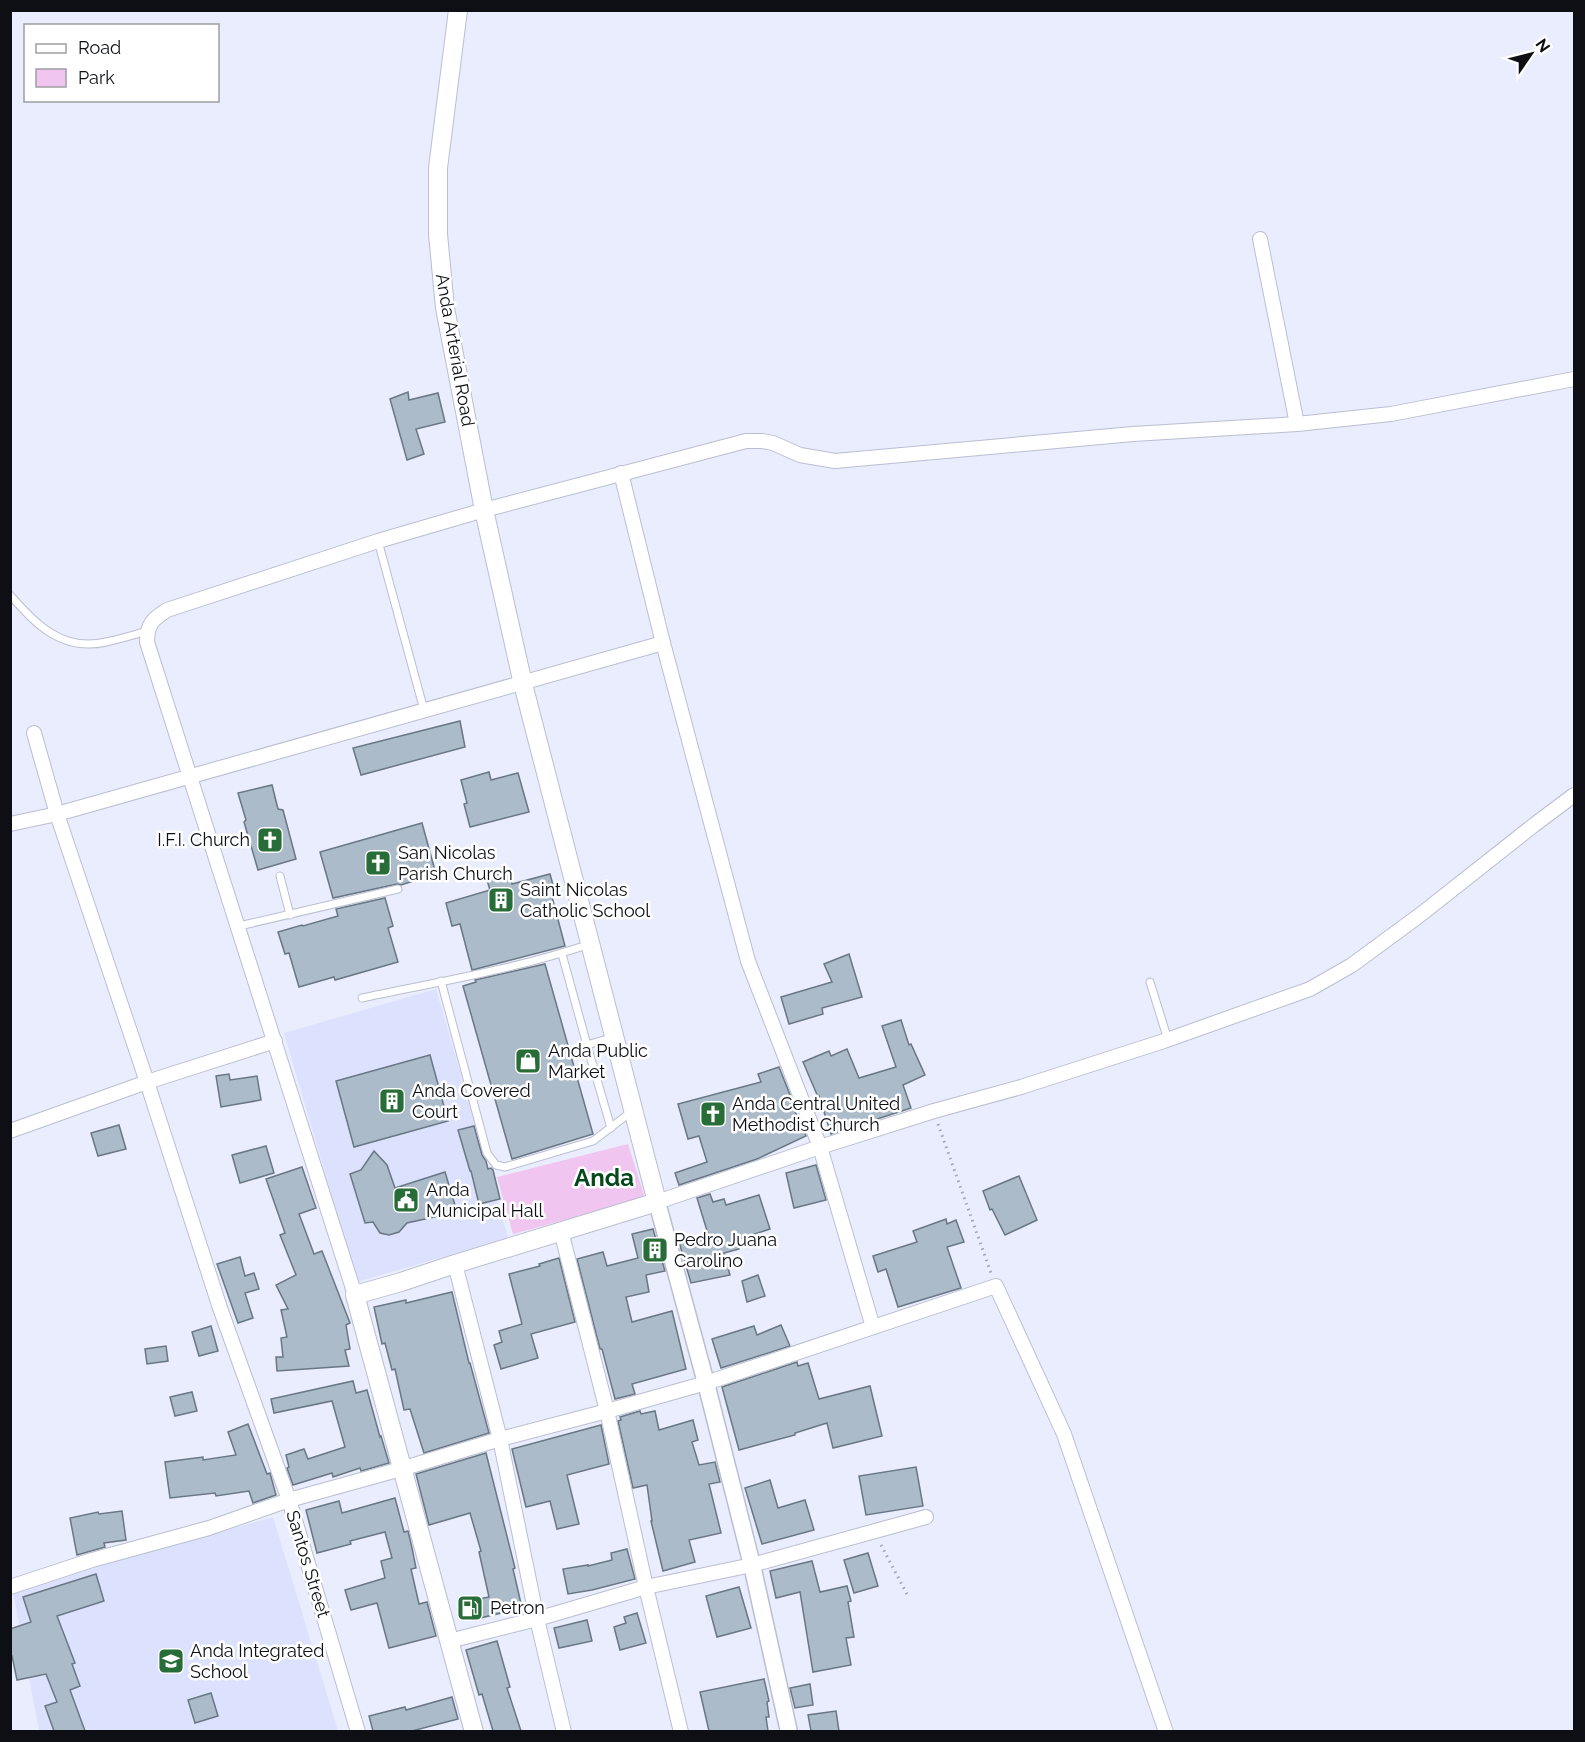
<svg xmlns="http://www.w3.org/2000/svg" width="1585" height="1742" font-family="Raleway,sans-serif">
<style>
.built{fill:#dce2fd}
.green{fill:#f0c5f0}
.building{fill:#acbbca;stroke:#697785;stroke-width:1.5}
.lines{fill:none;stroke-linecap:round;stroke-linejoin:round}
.service-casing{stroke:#babed1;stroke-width:9}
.minor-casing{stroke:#babed1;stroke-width:16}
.tertiary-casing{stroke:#babed1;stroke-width:19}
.secondary-casing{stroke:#babed1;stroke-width:20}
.path{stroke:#a1a4b1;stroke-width:3;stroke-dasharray:1.5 4.5;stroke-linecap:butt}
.service{stroke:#fff;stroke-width:7}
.minor{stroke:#fff;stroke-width:14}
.tertiary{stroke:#fff;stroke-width:16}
.secondary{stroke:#fff;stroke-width:18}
.labels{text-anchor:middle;stroke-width:5;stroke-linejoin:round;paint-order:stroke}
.street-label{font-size:18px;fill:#0d0f15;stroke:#fff}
.poi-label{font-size:18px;fill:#0d0f15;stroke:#fff;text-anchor:start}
.district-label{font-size:24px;font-weight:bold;fill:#03491a;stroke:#fff}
</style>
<rect width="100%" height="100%" fill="#eaedfd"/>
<g class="built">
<path d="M436,989L508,1238L357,1282L284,1033Z"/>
<path d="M273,1517L338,1731H39L13,1591Z"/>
</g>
<path class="green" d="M628,1144L645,1198L513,1234L497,1177Z"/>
<g class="building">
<path d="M408,392L409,400L438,393L445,422L416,429L424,454L407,460L390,399Z"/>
<path d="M460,721L465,747L361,775L353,748Z"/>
<path d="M489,772L491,780L518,773L529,812L470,827L464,804L467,803L461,780Z"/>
<path d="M272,785L278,809L283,810L296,859L258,870L244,822L246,820L238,793Z"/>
<path d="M422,823L436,874L401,885L397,884L333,898L320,852Z"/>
<path d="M509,871L512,884L550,874L556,896L552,897L565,946L472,970L460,924L452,926L446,903L490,890L486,877Z"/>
<path d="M385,898L393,926L388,928L398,962L335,980L334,977L299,987L289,953L285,954L278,932L302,925L303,926L338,916L336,909Z"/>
<path d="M849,954L862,997L822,1008L823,1014L789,1024L781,997L832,982L824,964Z"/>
<path d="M545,964L593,1134L512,1159L463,986L476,982L475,980Z"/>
<path d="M901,1020L909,1045L911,1044L925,1075L903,1085L911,1108L831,1134L819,1096L818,1097L803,1062L829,1051L831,1056L847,1049L859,1078L896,1067L882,1026Z"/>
<path d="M430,1055L448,1121L354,1147L336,1081Z"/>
<path d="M779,1067L790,1095L788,1096L806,1136L757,1159L679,1185L675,1173L707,1162L699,1136L688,1139L678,1104L761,1082L758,1074Z"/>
<path d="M229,1074L230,1080L257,1076L261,1100L221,1107L216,1076Z"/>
<path d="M119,1125L126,1149L98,1156L91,1133Z"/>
<path d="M474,1126L482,1155L486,1161L488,1169L491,1168L493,1170L500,1199L479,1204L471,1171H470L458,1130Z"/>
<path d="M266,1146L274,1173L240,1183L232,1155Z"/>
<path d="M374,1151L387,1165L395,1188L445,1172L457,1212L407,1223L399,1232L389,1235L380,1233L373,1222L365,1223L350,1174L361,1170Z"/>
<path d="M816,1165L826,1200L794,1208L786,1173Z"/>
<path d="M302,1167L316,1208L299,1214L314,1254L322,1251L350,1323L346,1325L350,1349L345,1350L349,1366L277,1371L276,1357H283L281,1338L287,1337L281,1310L288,1309L276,1285L296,1275L280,1235L285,1233L266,1179Z"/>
<path d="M1019,1176L1037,1220L1005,1235L992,1209L990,1210L983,1191Z"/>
<path d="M710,1194L713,1202L724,1199L726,1205L759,1195L770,1229L736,1240L739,1249L724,1253L730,1275L691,1283L679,1242L708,1234L697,1198Z"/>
<path d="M946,1219L947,1224L956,1220L964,1242L947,1247L961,1288L898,1307L886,1269L878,1272L873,1256L917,1242L913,1231Z"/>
<path d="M653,1229L665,1271L646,1275L649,1292L626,1297L632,1322L672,1311L686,1369L632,1384L635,1394L615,1399L602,1349H600L577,1259L603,1252L607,1266L638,1258L632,1234Z"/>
<path d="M240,1257L245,1276L254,1273L259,1289L245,1293L253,1318L238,1323L217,1264Z"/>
<path d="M559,1258L575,1322L531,1334L538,1358L501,1369L494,1345L502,1342L499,1331L522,1324L509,1274L540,1266L539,1264Z"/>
<path d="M758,1275L765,1296L747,1302L742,1281Z"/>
<path d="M452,1292L469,1363H470L489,1433L424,1453L410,1409L404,1410L395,1369L392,1370L385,1343L382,1344L374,1307L406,1300V1303Z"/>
<path d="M781,1325L790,1346L721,1368L712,1339L754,1326L757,1335Z"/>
<path d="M211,1326L218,1351L199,1356L192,1332Z"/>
<path d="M166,1346L168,1361L147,1364L145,1349Z"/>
<path d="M797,1362L798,1366L808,1363L819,1399L870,1386L882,1436L833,1448L827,1423L795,1433V1435L739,1450L722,1387Z"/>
<path d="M353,1381L356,1393L367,1390L380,1437L381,1436L389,1463L361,1471L360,1468L333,1477L332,1473L293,1485L287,1468L289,1467L286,1455L304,1449L308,1459L345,1447L332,1401L274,1413L271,1399Z"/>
<path d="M192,1392L197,1411L175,1416L170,1397Z"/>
<path d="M640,1411L641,1414L655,1411L659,1430L693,1420L698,1440L692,1442L699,1465L715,1462L720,1482L709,1484L721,1533L689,1540L695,1562L663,1571L651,1521H652L647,1485L633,1488L618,1421L621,1420L620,1417Z"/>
<path d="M248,1424L267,1474L270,1473L276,1495L253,1503L249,1491L216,1496L215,1493L170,1498L165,1462L203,1457V1460L236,1455L228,1432Z"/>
<path d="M601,1425L609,1464L567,1475L579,1524L557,1529L550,1501L526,1507L512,1449Z"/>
<path d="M486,1453L515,1568L513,1569L522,1608L472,1620L468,1601L489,1597L479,1552L481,1551L470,1513L429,1525L416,1474Z"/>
<path d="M916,1467L923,1506L866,1515L859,1476Z"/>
<path d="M770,1480L778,1508L805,1500L814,1530L762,1544L745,1488Z"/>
<path d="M395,1498L404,1532L408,1531L412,1548L416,1568L411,1569L419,1604L427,1602L436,1636L389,1648L377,1603L351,1610L345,1590L385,1578L381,1561L392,1558L385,1532L350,1541L351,1544L317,1553L306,1510L339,1501L342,1513Z"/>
<path d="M122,1511L126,1540L104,1543L105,1547L77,1555L70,1518L98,1512L99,1514Z"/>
<path d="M627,1549L635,1579L592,1590L568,1594L563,1569L588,1565V1566L612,1560L611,1553Z"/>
<path d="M868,1553L878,1586L854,1593L844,1560Z"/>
<path d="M812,1561L820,1592L847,1586L851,1601L848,1602L854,1637L846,1638L851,1665L813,1672L800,1592L776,1598L770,1571Z"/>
<path d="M96,1574L104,1601L57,1616L75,1663L72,1664L80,1686L70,1690L85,1731H54L45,1706L57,1702L46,1674L17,1680L12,1656L10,1657V1629L31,1622L23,1597Z"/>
<path d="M739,1587L751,1628L717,1637L706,1596Z"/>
<path d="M637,1613L646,1643L620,1650L614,1627L626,1623L624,1617Z"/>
<path d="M587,1620L592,1641L559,1648L554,1628Z"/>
<path d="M497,1641L510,1687L507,1688L521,1731H493L482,1694L479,1695L466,1650Z"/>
<path d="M764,1679L769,1701L767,1702L769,1717H766L768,1731H709L700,1692Z"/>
<path d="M810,1684L813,1705L795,1708L790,1688Z"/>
<path d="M211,1693L218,1716L195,1723L188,1700Z"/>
<path d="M452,1697L458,1719L412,1731H373L369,1716L405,1707L406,1710Z"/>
<path d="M836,1711L839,1731H811L808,1715Z"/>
</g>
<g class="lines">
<defs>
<g id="service">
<path d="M378,541L424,710"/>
<path d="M10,595C37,625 62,652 106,642C120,639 134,635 147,631"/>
<path d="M280,876L290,915"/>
<path d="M239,926L398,889"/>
<path d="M562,954L587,1045L614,1037"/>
<path d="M441,981L487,1153L496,1165L505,1167L593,1141L631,1112"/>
<path d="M1150,982L1168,1040"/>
<path d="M362,998C438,982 516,969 590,944"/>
<path d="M587,1045L611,1128"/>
</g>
<g id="minor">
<path d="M1260,239L1297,424"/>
<path d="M621,473L663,643L748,961L820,1147L873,1327"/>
<path d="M34,733L57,814L147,1082L220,1308L289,1500L401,1469L500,1439L607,1411L706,1383L996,1286L1064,1434L1166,1732"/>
<path d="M10,824L57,814L663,643"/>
<path d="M10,1131L147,1082L275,1041"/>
<path d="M657,1202L820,1147L934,1111L1021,1087L1164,1041L1310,989L1352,965L1420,915L1534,825L1574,795"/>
<path d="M561,1231L607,1411L646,1587L681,1732"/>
<path d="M455,1264L500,1439L537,1619L564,1732"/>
<path d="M355,1295L147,642C147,624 153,619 167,610L378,541L484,510L746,441H762L773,443L800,455L835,461L1133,434L1297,424L1391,414L1574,379"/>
<path d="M10,1587L92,1560L209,1528L289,1500L358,1732"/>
<path d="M449,1641L537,1619L646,1587L752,1565L926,1517"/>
</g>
<path id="tertiary" d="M657,1202L706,1383L752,1565L789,1732"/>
<path id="secondary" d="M458,10L438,168V234L445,308L484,510L523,684L657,1202L455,1264L401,1282L355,1295L474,1732"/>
</defs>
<use href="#service" class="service-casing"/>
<use href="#minor" class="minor-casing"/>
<use href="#tertiary" class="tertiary-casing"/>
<use href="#secondary" class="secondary-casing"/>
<g class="path">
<path d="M938,1124L991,1273"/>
<path d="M881,1545L908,1596"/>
</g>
<use href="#service" class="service"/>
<use href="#minor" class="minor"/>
<use href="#tertiary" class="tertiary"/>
<use href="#secondary" class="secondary"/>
</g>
<defs>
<symbol id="church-square" viewBox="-11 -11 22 22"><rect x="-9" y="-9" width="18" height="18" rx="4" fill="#286c37" stroke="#fff"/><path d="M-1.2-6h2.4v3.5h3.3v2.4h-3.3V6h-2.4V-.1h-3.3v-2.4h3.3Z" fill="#fff"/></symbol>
<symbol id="building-square" viewBox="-11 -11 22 22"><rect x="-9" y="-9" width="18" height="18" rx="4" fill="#286c37" stroke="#fff"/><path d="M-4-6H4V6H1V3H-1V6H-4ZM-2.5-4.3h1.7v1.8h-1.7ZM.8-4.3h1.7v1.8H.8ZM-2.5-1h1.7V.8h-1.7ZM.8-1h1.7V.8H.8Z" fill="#fff"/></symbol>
<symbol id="shop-square" viewBox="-11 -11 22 22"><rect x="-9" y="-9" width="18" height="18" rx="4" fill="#286c37" stroke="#fff"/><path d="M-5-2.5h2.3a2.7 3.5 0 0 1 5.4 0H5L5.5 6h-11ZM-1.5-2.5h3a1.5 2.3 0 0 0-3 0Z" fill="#fff"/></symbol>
<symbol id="civic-square" viewBox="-11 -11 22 22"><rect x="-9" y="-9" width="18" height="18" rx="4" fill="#286c37" stroke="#fff"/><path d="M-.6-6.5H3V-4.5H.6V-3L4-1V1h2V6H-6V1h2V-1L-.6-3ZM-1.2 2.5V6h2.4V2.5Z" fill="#fff"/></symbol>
<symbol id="fuel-square" viewBox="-11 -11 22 22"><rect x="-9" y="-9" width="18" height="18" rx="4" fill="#286c37" stroke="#fff"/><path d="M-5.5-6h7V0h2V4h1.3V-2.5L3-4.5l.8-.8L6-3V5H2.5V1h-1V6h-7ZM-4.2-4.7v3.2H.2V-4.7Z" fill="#fff"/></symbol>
<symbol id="school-square" viewBox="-11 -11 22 22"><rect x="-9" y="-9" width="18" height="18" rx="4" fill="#286c37" stroke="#fff"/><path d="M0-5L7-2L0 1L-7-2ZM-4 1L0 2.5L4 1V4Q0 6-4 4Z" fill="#fff"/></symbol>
</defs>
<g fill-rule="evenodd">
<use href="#church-square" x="255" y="825" width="30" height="30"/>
<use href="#church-square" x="363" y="848" width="30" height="30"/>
<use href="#building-square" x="486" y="885" width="30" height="30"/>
<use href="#shop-square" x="513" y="1046" width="30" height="30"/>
<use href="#building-square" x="377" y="1086" width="30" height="30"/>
<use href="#church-square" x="698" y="1099" width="30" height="30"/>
<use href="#civic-square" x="391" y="1185" width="30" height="30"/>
<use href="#building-square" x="640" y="1235" width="30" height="30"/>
<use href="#fuel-square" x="455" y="1593" width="30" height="30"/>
<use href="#school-square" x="156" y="1646" width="30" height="30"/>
</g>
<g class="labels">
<g class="street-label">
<text transform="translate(455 350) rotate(80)" y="6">Anda Arterial Road</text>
<text transform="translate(308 1564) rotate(73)" y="6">Santos Street</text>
</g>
<g class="poi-label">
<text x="250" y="846" text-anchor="end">I.F.I. Church</text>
<text x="398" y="859">San Nicolas<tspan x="398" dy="21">Parish Church</tspan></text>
<text x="520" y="896">Saint Nicolas<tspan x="520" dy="21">Catholic School</tspan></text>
<text x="548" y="1057">Anda Public<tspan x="548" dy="21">Market</tspan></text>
<text x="412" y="1097">Anda Covered<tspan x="412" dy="21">Court</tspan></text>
<text x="732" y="1110">Anda Central United<tspan x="732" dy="21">Methodist Church</tspan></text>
<text x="426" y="1196">Anda<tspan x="426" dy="21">Municipal Hall</tspan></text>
<text x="674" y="1246">Pedro Juana<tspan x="674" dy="21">Carolino</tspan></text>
<text x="490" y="1614">Petron</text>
<text x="190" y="1657">Anda Integrated<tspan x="190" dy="21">School</tspan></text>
</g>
<g class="district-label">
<text x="604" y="1186">Anda</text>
</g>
</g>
<rect width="1585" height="1742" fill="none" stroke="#0d0f15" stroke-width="24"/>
<rect x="24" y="24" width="195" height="78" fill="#ffffff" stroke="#9e9fa1" stroke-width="1.5"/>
<rect x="36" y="44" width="30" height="9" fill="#ffffff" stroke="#9e9fa1" stroke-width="1.5"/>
<text x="78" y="54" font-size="18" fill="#0d0f15">Road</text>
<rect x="36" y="69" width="30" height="18" fill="#f0c5f0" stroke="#9e9fa1" stroke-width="1.5"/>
<text x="78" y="84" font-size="18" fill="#0d0f15">Park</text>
<g transform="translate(1531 54) rotate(55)" stroke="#ffffff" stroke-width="4.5" paint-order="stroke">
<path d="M0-4.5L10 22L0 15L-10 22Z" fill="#0d0f15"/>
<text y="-9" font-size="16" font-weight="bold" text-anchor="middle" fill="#0d0f15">N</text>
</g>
</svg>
